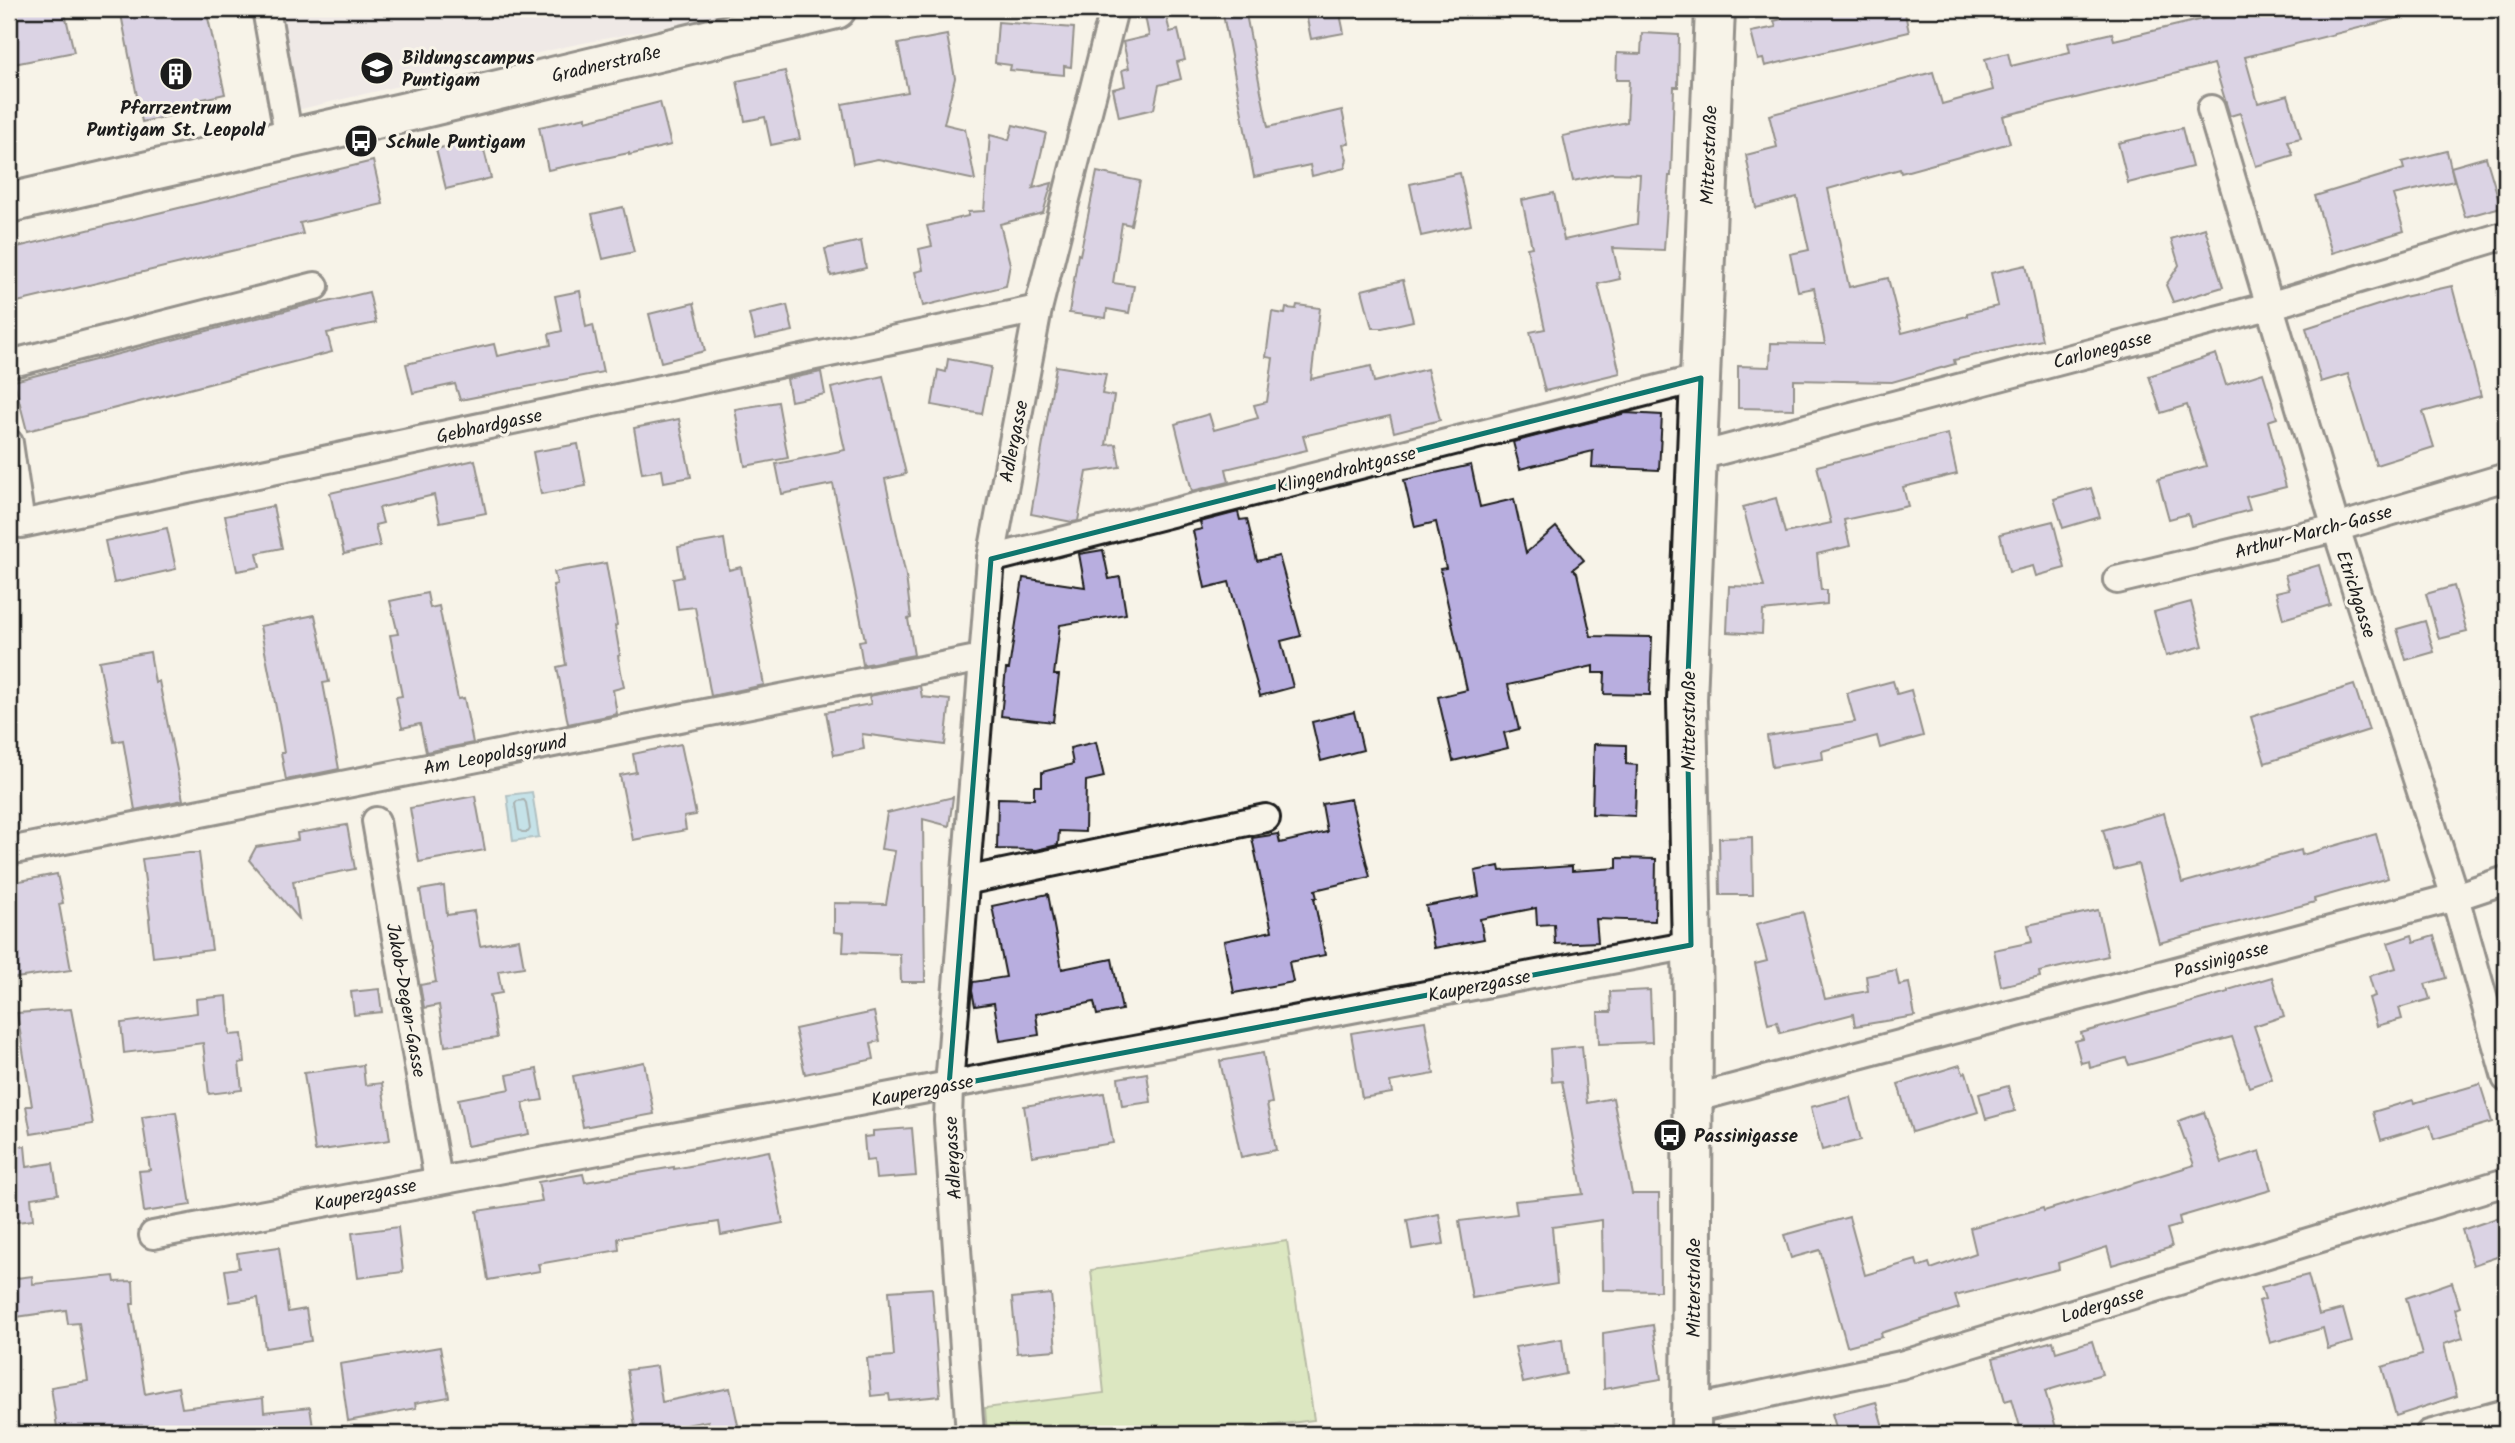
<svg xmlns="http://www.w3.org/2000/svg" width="2515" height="1443" font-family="Kalam,sans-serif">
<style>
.built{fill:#e4dee5}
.green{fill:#bad992;stroke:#6b7a57;stroke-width:2}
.water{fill:#88cee9;stroke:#5d8797;stroke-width:2}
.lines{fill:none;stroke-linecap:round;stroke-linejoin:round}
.shore{stroke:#47636e;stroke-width:2}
.building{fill:#b8aedf;stroke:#1c1c1c;stroke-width:2}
.street-casing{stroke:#1c1c1c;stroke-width:32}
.secondary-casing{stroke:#1c1c1c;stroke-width:44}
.street{stroke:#f7f3e8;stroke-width:26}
.secondary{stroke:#f7f3e8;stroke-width:38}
.marked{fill:none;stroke:#0f766e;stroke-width:5;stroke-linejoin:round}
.labels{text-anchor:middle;stroke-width:6;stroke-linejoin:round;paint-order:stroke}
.poi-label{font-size:19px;font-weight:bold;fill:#1c1c1c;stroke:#f7f3e8;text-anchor:start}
.street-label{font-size:19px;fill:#1c1c1c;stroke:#f7f3e8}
</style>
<rect width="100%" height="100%" fill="#f7f3e8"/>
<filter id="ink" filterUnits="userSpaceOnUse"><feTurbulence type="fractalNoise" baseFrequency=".0143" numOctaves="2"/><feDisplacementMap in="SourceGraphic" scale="14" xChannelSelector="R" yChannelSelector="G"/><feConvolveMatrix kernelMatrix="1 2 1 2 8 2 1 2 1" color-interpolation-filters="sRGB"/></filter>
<g filter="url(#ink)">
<path class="built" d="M266,9H755L568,46L284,113Z"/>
<path class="green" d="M1287,1241L1314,1420L1208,1434H987L985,1408L1104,1393L1091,1270Z"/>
<path class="water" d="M532,792L539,837L513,841L507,795Z"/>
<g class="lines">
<path class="shore" d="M524,800L526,803L530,829L528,832H522L519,830L515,804L517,801Z"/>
</g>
<g class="building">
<path d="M39,9H64L74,52L9,65V14Z"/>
<path d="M120,9H206L225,94L198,100L200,109L142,122Z"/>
<path d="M1222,9H1245L1268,127L1342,110L1349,143L1343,144L1347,159L1345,168L1312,176L1310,165L1254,177Z"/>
<path d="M1305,9H1339L1344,33L1311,39Z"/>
<path d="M1802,9H1904L1909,32L1765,66L1763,59L1758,60L1751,32L1776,27L1774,21L1782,19L1781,14Z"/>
<path d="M2214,9H2397L2398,18L2245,57L2258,103L2288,95L2301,138L2288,141L2293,155L2256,166L2240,113L2230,116L2214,64L2003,116L2010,143L1901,173L1900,169L1828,189L1849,287L1888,278L1902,333L1967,316V313L1998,306L1991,273L2026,265L2042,340L1954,360L1955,364L1892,382L1794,380V409L1738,408V366L1770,367L1771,343L1825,344L1814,288L1798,291L1790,254L1809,250L1797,197L1756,208L1746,155L1777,147L1769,115L1933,72L1942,104L1993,90L1985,59L2008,53L2011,66L2070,52L2068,43L2112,33L2114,40L2216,16Z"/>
<path d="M1165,12L1170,32L1178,30L1185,60L1177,62L1181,79L1159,85L1154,109L1119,117L1113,89L1125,86L1122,70L1129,68L1123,42L1149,36L1145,16Z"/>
<path d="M998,22L1074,28L1071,67L1064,66V75L1010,70L1011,65L995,63Z"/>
<path d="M1642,33L1679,35L1678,87H1674L1671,176H1669L1664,250L1613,248L1620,279L1598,284L1620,373L1545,391L1530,332L1545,329L1527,248L1532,247L1522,200L1554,193L1564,240L1637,224L1640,174L1611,173L1573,181L1563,136L1627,122L1629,80H1616L1617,53L1641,54Z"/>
<path d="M947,35L955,78L944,124L965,129L975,180L878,159L853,164L842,104L908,92L898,44Z"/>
<path d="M785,71L800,139L771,145L765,117L745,121L737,81Z"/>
<path d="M660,102L671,145L629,155V153L548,170L539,127L586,117V121Z"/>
<path d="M1013,125L1046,133L1033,188L1052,183L1043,213L1000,224L1010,264L1006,286L923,306L915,272L923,270L919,249L932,246L927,226L968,216V212L984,211L990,135L1009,140Z"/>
<path d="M2182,128L2192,167L2128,183L2118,143Z"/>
<path d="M481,138L491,178L446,189L436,149Z"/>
<path d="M2447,151L2454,181L2393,195L2404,231L2332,253L2315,196L2404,169L2402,162Z"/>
<path d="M2486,157L2501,207L2465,217L2451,167Z"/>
<path d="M373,161L383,204L300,223L303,234L9,304V249Z"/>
<path d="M1097,172L1140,181L1131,225L1122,223L1113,283L1134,286L1129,313L1107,309L1106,318L1069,313L1078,254L1080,255Z"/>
<path d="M1460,173L1471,225L1421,236L1410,184Z"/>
<path d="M623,207L634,252L603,259L592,214Z"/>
<path d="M2205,228L2223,287L2173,302L2166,285L2179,265L2171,239Z"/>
<path d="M861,241L866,268L831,276L825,249Z"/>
<path d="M1403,280L1413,321L1382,328H1372L1362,290Z"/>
<path d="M2452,286L2481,396L2423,412L2434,447L2376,465L2348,374L2321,382L2306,328L2403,297Z"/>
<path d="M580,291L586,327L593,325L603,372L460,400L455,384L413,393L406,364L494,344L497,356L551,345L549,334L562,331L555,296Z"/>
<path d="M369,292L376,323L327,333L332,352L27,431L14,381L319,302V304Z"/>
<path d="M694,303L705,351L661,362L649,314Z"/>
<path d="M787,305L793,331L755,339L749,314Z"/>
<path d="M1297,305L1320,308L1311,379L1371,366L1374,382L1427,369L1440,420L1394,432L1390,416L1303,436L1307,450L1226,469L1229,482L1192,491L1175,424L1209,414L1214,430L1258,418L1254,405L1267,402L1273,358L1266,357L1272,312L1285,314L1286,308L1296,309Z"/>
<path d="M2216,354L2226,385L2263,373L2277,418L2268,421L2286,487L2246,497L2250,510L2191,526L2188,514L2169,519L2158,479L2206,466L2187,405L2161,413L2149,376Z"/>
<path d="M948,359L991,367L982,414L932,405L938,370L946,372Z"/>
<path d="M1056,366L1106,374L1102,394L1114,396L1106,445L1116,444L1120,467L1087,472L1078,521L1072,522L1031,514Z"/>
<path d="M821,372L825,394L791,401L787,379Z"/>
<path d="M883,376L906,474L885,479L906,576L911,618L908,619L914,655L863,665L859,641L865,640L833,484L782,494L776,464L845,450L831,388Z"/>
<path d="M778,402L788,458L745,466L735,409Z"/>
<path d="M1626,413L1662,415L1659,470L1592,467L1593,451L1520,469L1513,442Z"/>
<path d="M679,419L691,477L664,482L662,470L642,473L634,428Z"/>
<path d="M1948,434L1957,474L1903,487L1908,506L1844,520L1850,546L1817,554L1821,590H1827V604L1763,611L1762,634L1727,632L1729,586L1764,587L1743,507L1776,498L1785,533L1831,523L1817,466Z"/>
<path d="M578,444L586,486L541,494L533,452Z"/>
<path d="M475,460L486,513L440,522L434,495L379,508L383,523L375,525L380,546L344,554L330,493Z"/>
<path d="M1471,465L1480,507L1514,499L1526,553L1556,527L1584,560L1573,569L1577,573L1591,636L1652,637L1650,695L1604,694L1605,673H1593V666L1508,685L1519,729L1504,733L1508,748L1453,761L1438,697L1467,690L1440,569L1446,568L1436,522L1415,527L1404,480Z"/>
<path d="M2091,488L2100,517L2063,528L2054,499Z"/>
<path d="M273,506L282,548L257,553L260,567L237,571L225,516Z"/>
<path d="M1238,512L1240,520L1247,519L1257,561L1279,556L1301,636L1281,641L1293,687L1260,696L1229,582L1205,588L1193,531L1202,529L1200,522Z"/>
<path d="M2053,521L2065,568L2036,576L2033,566L2009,572L2000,534Z"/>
<path d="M167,528L176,569L114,583L105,541Z"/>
<path d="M724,539L729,570L741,567L764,685L711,696L695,607L678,609L673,579L683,577L678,547Z"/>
<path d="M1103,550L1109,579L1120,577L1126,614L1060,625L1054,675H1059L1053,722L1001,716L1006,669H1009L1023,578L1085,587L1079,554Z"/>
<path d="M606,563L617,625L615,626L620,655L618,656L624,687L613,690L617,714L568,724L557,667L566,665L553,585L557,584L554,572Z"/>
<path d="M2319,565L2330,605L2283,619L2276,592L2289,589L2285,575Z"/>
<path d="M2454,586L2467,632L2439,639L2426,594Z"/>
<path d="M427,593L430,608L439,606L458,699L464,698L473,743L426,752L420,724L402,728L396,697L402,696L390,635L398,634L390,601Z"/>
<path d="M2191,602L2203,646L2166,656L2154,612Z"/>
<path d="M315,615L329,682L323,683L339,769L286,780L281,753H284L279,723L260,626Z"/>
<path d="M2425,621L2434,652L2406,660L2397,629Z"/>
<path d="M150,652L155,683L159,681L183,800L135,810L123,740L114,742L99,661Z"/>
<path d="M1893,681L1897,694L1911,690L1923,736L1880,748L1877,736L1822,751L1823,759L1772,767L1767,736L1855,722L1847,693Z"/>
<path d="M2354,685L2369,730L2265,763L2251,717Z"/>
<path d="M920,686L922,697L950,700L945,745L862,734L864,749L834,755L826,712L871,704L869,696Z"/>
<path d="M1354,712L1363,750L1321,761L1312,722Z"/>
<path d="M1096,742L1104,777L1086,781L1085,832L1059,831L1058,845L1036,850L997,849L998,798L1034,799V786H1042V772L1073,764L1070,748Z"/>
<path d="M681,744L696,815L684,817L686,830L633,840L620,775L636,772L633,754Z"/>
<path d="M1594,744L1626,745V764L1637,765L1635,816L1592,814Z"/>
<path d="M475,796L485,850L419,862L410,808Z"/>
<path d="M953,797L949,826L923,819L925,982H901L900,954L843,952L844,933L834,932V903L886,904L895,851L881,849L887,813Z"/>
<path d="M1351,799L1370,877L1315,890L1317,898H1314L1325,955L1289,962L1293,982L1234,993L1224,941L1272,931L1252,838L1278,834L1280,843L1327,832L1322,804Z"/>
<path d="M2164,813L2182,883L2301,850L2302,855L2376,834L2388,878L2314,899L2315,902L2159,943L2138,864L2114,870L2103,830Z"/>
<path d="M347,825L355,869L293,881L299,919L249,860L256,847L298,840L297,833Z"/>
<path d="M1752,837L1753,895H1720L1719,838Z"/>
<path d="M189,853H199L212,950L153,957L149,919L150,918L142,859Z"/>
<path d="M1617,858L1656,859L1655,921L1596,919L1598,942L1555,944L1554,924L1537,925L1536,908L1480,919L1484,939L1434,948L1426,906L1479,896L1475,871L1499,866L1500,871L1572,866V871L1617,868Z"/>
<path d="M57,874L63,903L59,904L71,970L9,979V883Z"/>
<path d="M444,886L447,915L474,911L480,946L519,939L524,967L498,971L502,993L490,995L497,1038L445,1046L439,1005L424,1008L420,985L436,982L420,890Z"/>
<path d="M1048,894L1062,969L1112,959L1122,1010L1097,1015L1094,1002L1036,1014L1039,1035L1000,1041L994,1003L975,1006L972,991L973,982L1006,977L992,906Z"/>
<path d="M2098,910L2108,956L2039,972L2040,977L2001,986L1994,950L2032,942L2028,925Z"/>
<path d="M1803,912L1825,999L1868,991L1866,976L1896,970L1899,985L1909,983L1915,1016L1855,1026L1853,1014L1780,1033L1777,1022L1768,1024L1755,964L1767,961L1757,924Z"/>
<path d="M2412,935L2414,942L2434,936L2446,978L2425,984L2430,999L2399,1008L2402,1019L2377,1026L2369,998L2375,996L2369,976L2396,968L2388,943Z"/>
<path d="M2272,977L2284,1016L2254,1026L2272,1079L2249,1087L2232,1037L2129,1065L2126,1058L2090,1068L2089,1061L2081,1063L2075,1041L2083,1039L2081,1033L2228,992V990Z"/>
<path d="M379,989L382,1012L354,1015L351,992Z"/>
<path d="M1650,990L1652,1042L1599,1044L1598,1012H1611L1610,992Z"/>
<path d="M227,996L230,1035L242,1034L245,1062L239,1063L242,1090L209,1094L203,1043L124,1053L121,1023L197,1013L196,999Z"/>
<path d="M71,1009L93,1124L31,1134L26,1106H32L17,1013Z"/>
<path d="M874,1012L880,1041L871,1043L874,1059L805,1074L795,1029Z"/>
<path d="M1425,1021L1434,1074L1390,1082L1392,1093L1362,1098L1351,1033Z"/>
<path d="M1582,1046L1587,1103L1613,1098L1632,1194H1659L1660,1291L1603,1290L1602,1220L1552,1227L1557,1284L1472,1298L1459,1221L1517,1214L1515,1201L1583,1194L1562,1081L1552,1082L1550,1049Z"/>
<path d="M1263,1053L1272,1103L1267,1104L1276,1150L1241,1157L1220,1061Z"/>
<path d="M644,1062L654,1114L583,1127L573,1076Z"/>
<path d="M363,1065L365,1085L382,1083L390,1140L315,1151L304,1073Z"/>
<path d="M1960,1065L1963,1073L1966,1072L1978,1112L1912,1132L1898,1084Z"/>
<path d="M537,1069L543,1100L523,1103L529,1134L467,1146L458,1099L510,1089L507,1075Z"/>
<path d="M1147,1073L1151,1102L1122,1106L1118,1078Z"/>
<path d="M2480,1084L2492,1122L2434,1139L2430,1125L2381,1140L2373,1112L2413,1100L2414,1103Z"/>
<path d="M2008,1086L2015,1111L1986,1119L1979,1094Z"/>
<path d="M1104,1093L1113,1143L1032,1156L1024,1106Z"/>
<path d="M1850,1097L1861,1140L1822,1150L1811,1107Z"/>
<path d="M176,1112L191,1205L144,1212L139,1171L150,1170L142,1117Z"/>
<path d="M2204,1112L2222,1163L2260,1151L2271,1190L2179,1217L2181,1225L2167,1229L2172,1247L2112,1265L2107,1247L2058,1263L2059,1269L1955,1296L1959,1308L1881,1333L1882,1337L1847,1346L1820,1250L1791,1258L1784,1235L1849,1217L1865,1275L1916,1260L1918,1267L1929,1263L1931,1269L1976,1253L1970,1228L2043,1208L2044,1211L2194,1165L2178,1121Z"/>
<path d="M912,1128L916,1176L876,1179L874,1160L866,1161L864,1137L873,1136V1131Z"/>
<path d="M25,1146L27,1167L53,1163L58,1194L31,1198L33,1220L9,1223V1147Z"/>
<path d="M769,1151L783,1223L721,1235L719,1222L618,1238L619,1250L538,1264L540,1271L488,1280L477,1211L542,1201L538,1182L583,1174L585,1182L674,1167V1169Z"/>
<path d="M1439,1214L1444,1244L1412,1249L1407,1220Z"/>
<path d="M2506,1215V1254L2473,1265L2462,1230Z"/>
<path d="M398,1227L403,1272L358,1278L352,1233Z"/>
<path d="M279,1247L288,1312L306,1309L311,1341L265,1348L258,1298L230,1302L225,1270L239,1268L237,1253Z"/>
<path d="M2308,1275L2319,1315L2343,1309L2352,1342L2328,1349L2323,1328L2270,1343L2259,1301L2265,1299L2261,1287Z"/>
<path d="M32,1276L33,1284L114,1276L115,1282L133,1281L134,1304H131L145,1394L178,1387L182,1408L263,1398L264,1412L310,1407L314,1434H58L51,1387L88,1381L79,1323L68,1324L66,1310L9,1318V1279Z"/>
<path d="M2452,1282L2460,1307L2455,1309L2463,1338L2444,1344L2457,1396L2396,1416L2382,1367L2422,1355L2406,1298Z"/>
<path d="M932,1288L940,1396L890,1401L889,1394L871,1396L867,1358L894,1356L889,1291Z"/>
<path d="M1051,1294L1056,1350L1017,1353L1012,1298Z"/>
<path d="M1653,1325L1661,1379L1604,1389L1603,1333Z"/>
<path d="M1562,1339L1566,1374L1523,1383L1515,1347Z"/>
<path d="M2053,1341L2056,1352L2092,1341L2102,1374L2045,1391L2058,1434H2022L2012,1399L2005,1401L1993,1358Z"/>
<path d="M440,1347L449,1397L415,1403L416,1408L348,1421L340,1364Z"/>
<path d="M657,1366L662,1402L730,1388L740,1434H710L708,1421L636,1434L627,1370Z"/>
<path d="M1876,1402L1885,1434H1838L1832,1414Z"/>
</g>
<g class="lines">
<defs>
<g id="street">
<path d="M266,9L289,139"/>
<path d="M2211,109L2336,528L2455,897L2506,1078"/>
<path d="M9,364L315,286"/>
<path d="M9,443L21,524L1038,309"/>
<path d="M1696,457L2269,306L2506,235"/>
<path d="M991,559L1701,378"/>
<path d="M2117,580L2336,528L2506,477"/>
<path d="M376,821L438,1180"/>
<path d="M9,851L982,658"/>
<path d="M965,881L1266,818"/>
<path d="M1692,1099L2455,897L2506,880"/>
<path d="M153,1235L1691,945"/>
<path d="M1693,1407L1709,1406L1901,1365L2506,1182"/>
<path d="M970,1434L948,1120L949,1086L991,559L1038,309L1114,9"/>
<path d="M2429,1434L2506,1413"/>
</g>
<g id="secondary">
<path d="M9,203L415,110L836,9"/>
<path d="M1691,1434L1693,1003L1687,700L1715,9"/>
</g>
</defs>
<use href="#street" class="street-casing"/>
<use href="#secondary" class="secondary-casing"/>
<use href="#street" class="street"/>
<use href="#secondary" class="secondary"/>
</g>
</g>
<path d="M0 0H2515V1443H0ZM1701,378L1687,700L1691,945L949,1086L991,559Z" fill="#f7f3e8" fill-opacity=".55" fill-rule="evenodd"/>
<path class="marked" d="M1701,378L1687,700L1691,945L949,1086L991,559Z"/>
<defs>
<symbol id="school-disc" viewBox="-11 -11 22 22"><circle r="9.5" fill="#1c1c1c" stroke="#f7f3e8"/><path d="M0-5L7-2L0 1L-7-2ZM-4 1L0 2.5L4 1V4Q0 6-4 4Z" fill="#fff"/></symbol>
<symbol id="building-disc" viewBox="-11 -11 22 22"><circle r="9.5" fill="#1c1c1c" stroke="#f7f3e8"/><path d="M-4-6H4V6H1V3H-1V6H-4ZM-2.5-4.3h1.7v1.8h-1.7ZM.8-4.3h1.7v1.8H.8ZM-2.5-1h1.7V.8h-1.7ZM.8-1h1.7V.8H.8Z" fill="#fff"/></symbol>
<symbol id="bus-disc" viewBox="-11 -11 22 22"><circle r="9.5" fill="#1c1c1c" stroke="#f7f3e8"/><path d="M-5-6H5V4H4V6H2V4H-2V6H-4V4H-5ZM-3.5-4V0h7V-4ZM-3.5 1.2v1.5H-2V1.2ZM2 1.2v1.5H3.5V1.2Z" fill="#fff"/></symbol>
</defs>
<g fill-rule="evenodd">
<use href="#school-disc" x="358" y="49" width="38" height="38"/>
<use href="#building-disc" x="157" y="55" width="38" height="38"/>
<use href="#bus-disc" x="342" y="122" width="38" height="38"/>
<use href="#bus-disc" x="1651" y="1116" width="38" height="38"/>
</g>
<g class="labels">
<g class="poi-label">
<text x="402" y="64">Bildungscampus<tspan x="402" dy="22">Puntigam</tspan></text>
<text x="176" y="114" text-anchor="middle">Pfarrzentrum<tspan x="176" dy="22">Puntigam St. Leopold</tspan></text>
<text x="386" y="148">Schule Puntigam</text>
<text x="1694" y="1142">Passinigasse</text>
</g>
<g class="street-label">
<text transform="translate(606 63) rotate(-13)" y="7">Gradnerstraße</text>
<text transform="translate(1708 155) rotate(-88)" y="7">Mitterstraße</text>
<text transform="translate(2102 349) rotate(-15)" y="7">Carlonegasse</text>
<text transform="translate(489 425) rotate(-12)" y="7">Gebhardgasse</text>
<text transform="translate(1013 441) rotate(-79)" y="7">Adlergasse</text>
<text transform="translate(1346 469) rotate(-14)" y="7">Klingendrahtgasse</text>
<text transform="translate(2313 531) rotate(-15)" y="7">Arthur-March-Gasse</text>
<text transform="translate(2357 594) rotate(72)" y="7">Etrichgasse</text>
<text transform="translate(1688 721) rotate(-90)" y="7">Mitterstraße</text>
<text transform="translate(495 754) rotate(-11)" y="7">Am Leopoldsgrund</text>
<text transform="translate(2221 959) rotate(-15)" y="7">Passinigasse</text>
<text transform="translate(1479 985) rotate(-11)" y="7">Kauperzgasse</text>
<text transform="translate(407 1000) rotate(80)" y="7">Jakob-Degen-Gasse</text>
<text transform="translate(922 1090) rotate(-11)" y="7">Kauperzgasse</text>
<text transform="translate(952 1158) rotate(-93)" y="7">Adlergasse</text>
<text transform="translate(365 1194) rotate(-11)" y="7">Kauperzgasse</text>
<text transform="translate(1693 1288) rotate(-90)" y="7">Mitterstraße</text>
<text transform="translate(2102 1304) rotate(-17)" y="7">Lodergasse</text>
</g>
</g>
<rect width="2515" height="1443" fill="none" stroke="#f7f3e8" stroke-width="35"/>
<rect x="18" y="18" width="2480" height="1408" fill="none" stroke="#1c1c1c" stroke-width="2.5" filter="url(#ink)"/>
</svg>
